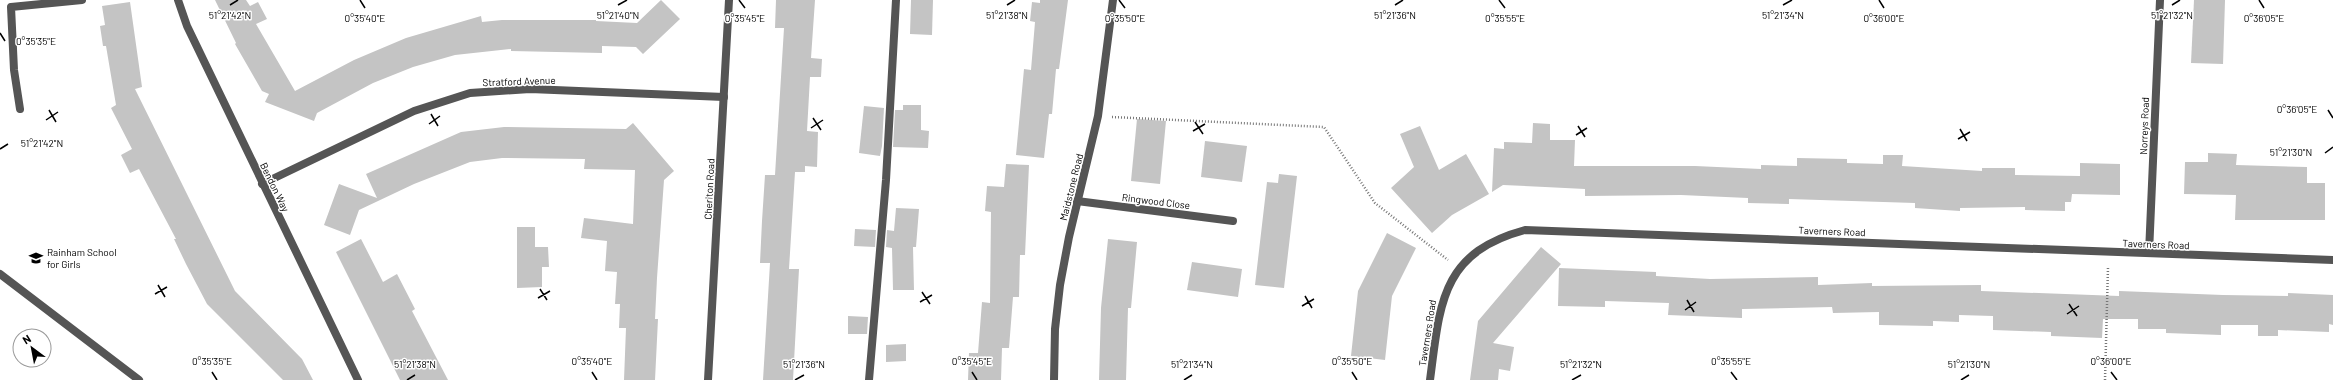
<svg xmlns="http://www.w3.org/2000/svg" width="2333" height="380" font-family="Barlow,sans-serif">
<style>
.building{fill:#c4c4c4}
.lines{fill:none;stroke-linecap:round;stroke-linejoin:round}
.path{stroke:#777;stroke-width:2.5;stroke-dasharray:1 2;stroke-linecap:butt}
.service{stroke:#555;stroke-width:8}
.minor{stroke:#555;stroke-width:8}
.tertiary{stroke:#555;stroke-width:8}
.ticks{fill:none;stroke:#000;stroke-width:1.5}
.labels{text-anchor:middle;stroke-width:3;stroke-linejoin:round;paint-order:stroke}
.street-label{font-size:10px;fill:#000;stroke:#fff}
.poi-label{font-size:10px;fill:#000;stroke:#fff;text-anchor:start}
.ticks-label{font-size:10px;text-anchor:middle;fill:#000;stroke:#fff;stroke-width:3;stroke-linejoin:round;paint-order:stroke}
</style>
<rect width="100%" height="100%" fill="#fff"/>
<g class="building">
<path d="M215,0H246L250,6L258,2L267,19L256,24L295,91L354,60L406,38L481,16L482,22L502,20H596V21L637,23L661,0L680,19L643,54L636,47L602,46V53L511,51V49L455,55L413,67L373,83L317,113L314,121L265,102L269,94L262,91L235,44L236,43Z"/>
<path d="M776,0H815L811,58L822,59L821,77H810L807,131L818,132L817,167L805,166V172H795L789,269H799L793,380H763L770,263H760L762,221L765,175H775L784,28H775Z"/>
<path d="M911,0H933L932,35L910,34Z"/>
<path d="M1040,0H1068L1059,69H1056L1052,114H1049L1044,158L1016,155L1024,69L1031,70L1035,22L1030,21L1032,2L1040,3Z"/>
<path d="M2194,0H2225L2223,64L2191,63Z"/>
<path d="M130,2L142,87L135,89L235,291L302,359L313,380H283L207,304L186,264L174,239H176L139,169L130,173L121,155L132,149L111,108L116,105L106,46H103L100,26L105,25L102,6Z"/>
<path d="M903,105H921V130L929,131L928,148L893,147L895,110H903Z"/>
<path d="M864,106L884,108L882,146L880,156L859,153Z"/>
<path d="M1137,119L1166,121L1160,184L1131,181Z"/>
<path d="M633,123L674,171L664,180L657,278L655,319H658L655,380H624L626,328H619L620,304H615L617,272L605,271L607,241L581,238L584,218L633,224L635,170L584,169L585,159L502,158L470,162L414,184L359,210L350,235L324,225L339,184L377,198L366,174L461,132L504,127L626,129Z"/>
<path d="M1533,123L1550,124V140H1575L1574,166H1695L1761,169V165L1797,166V158L1847,159V163L1883,164V155H1903L1902,166L1982,171V168H2015V175L2080,176V163L2120,164V195L2072,194L2071,202H2065V211L2025,210V207L1960,208V211L1915,208V203L1789,199V204L1748,203V198L1681,195L1585,196V189L1545,187L1503,185L1492,192L1494,148L1504,149V142L1532,143Z"/>
<path d="M1420,126L1439,170L1466,154L1489,194L1452,215L1432,233L1391,188L1414,167L1400,134Z"/>
<path d="M1205,141L1247,146L1242,182L1201,177Z"/>
<path d="M2208,153L2237,154L2236,165L2307,167V183H2325V220H2235L2236,195L2184,194L2185,162H2208Z"/>
<path d="M1006,164L1029,165L1025,255H1020L1019,297H1013L1009,348H1002L1001,380H968L969,353H978L982,302L990,303L991,212L985,211L987,186L1004,187Z"/>
<path d="M1279,174L1297,176L1284,288L1255,285L1267,182L1278,183Z"/>
<path d="M896,208L919,209L916,247H913L914,290H893L892,248L886,247L887,230L894,231Z"/>
<path d="M517,227H535V247H548L549,267H542V287L517,288Z"/>
<path d="M855,229L876,230L875,247L854,246Z"/>
<path d="M1387,233L1416,248L1392,296L1385,360L1351,356L1358,291Z"/>
<path d="M361,239L383,282L397,274L415,309L412,311L448,380H400L336,252Z"/>
<path d="M1108,239L1137,242L1131,308H1128L1126,380H1099L1101,308Z"/>
<path d="M1541,247L1561,264L1493,343L1514,347L1510,371L1499,369L1498,380H1470L1478,321Z"/>
<path d="M1192,262L1242,269L1238,297L1187,290Z"/>
<path d="M1559,268L1656,272V276L1710,279L1818,277V285L1872,283V286L1981,285V291L2119,296V291L2223,295L2288,296V293L2333,295V325L2329,324V332L2278,330V336H2258V325H2221V335L2166,333V329H2138V319H2103L2102,338L2051,336V332L1993,330V316L1959,315V322L1933,321V326L1879,325V312L1833,313L1832,307L1742,309V318L1668,315L1669,303L1605,301V307L1558,306Z"/>
<path d="M848,316L868,317L867,334H848Z"/>
<path d="M906,344V361L886,362V345Z"/>
</g>
<g class="lines">
<g class="path">
<path d="M1112,117L1324,127L1375,203L1448,260"/>
<path d="M2105,380L2108,267"/>
</g>
<g class="service">
<path d="M20,109L14,70L11,7L82,0"/>
<path d="M0,274L139,380"/>
<path d="M869,380L886,180L896,0"/>
</g>
<g class="minor">
<path d="M178,0L187,26L358,380"/>
<path d="M262,184L414,111L470,93L530,89L724,97"/>
<path d="M1077,201L1233,221"/>
<path d="M2149,253L2160,0"/>
<path d="M708,380L729,0"/>
<path d="M1430,380C1440,305 1440,253 1525,230L2333,260"/>
</g>
<path class="tertiary" d="M1054,380L1055,329L1060,285L1069,237L1098,116L1113,0"/>
</g>
<path class="ticks" d="M360,0L365,8M739,0L745,8M1119,0L1125,8M1499,0L1505,8M1879,0L1884,8M2259,0L2264,8M230,5L238,0M618,5L627,0M1007,5L1015,0M1395,5L1403,0M1783,5L1792,0M2172,5L2180,0M0,33L5,41M49,110L56,122M2328,110L2333,118M431,114L438,126M813,118L821,130M46,120L58,112M1195,122L1203,134M429,124L440,116M1578,126L1585,137M811,128L823,120M1960,129L1967,141M1193,131L1205,124M1576,135L1587,128M1958,139L1970,132M0,149L8,144M2325,153L2333,147M158,285L165,297M540,289L547,300M922,292L930,304M155,294L167,287M1305,296L1312,308M538,298L550,291M1687,300L1694,312M920,302L932,295M2069,304L2077,316M1302,306L1314,299M1685,310L1696,302M2067,314L2079,306M212,372L217,380M592,372L597,380M972,372L977,380M1352,372L1357,380M1731,372L1737,380M2111,372L2117,380M407,380L415,375M795,380L804,375M1184,380L1192,375M1572,380L1581,375M1961,380L1969,375"/>
<defs>
<symbol id="school-bare" viewBox="-9 -9 18 18"><path d="M0-5L7-2L0 1L-7-2ZM-4 1L0 2.5L4 1V4Q0 6-4 4Z" fill="#000" stroke="#fff" stroke-width="2.5" paint-order="stroke"/></symbol>
</defs>
<g fill-rule="evenodd">
<use href="#school-bare" x="26" y="248" width="20" height="20"/>
</g>
<g class="labels">
<g class="street-label">
<text transform="translate(519 81) rotate(-2)" y="4">Stratford Avenue</text>
<text transform="translate(2144 126) rotate(-88)" y="4">Norreys Road</text>
<text transform="translate(275 187) rotate(64)" y="4">Bendon Way</text>
<text transform="translate(1071 187) rotate(-76)" y="4">Maidstone Road</text>
<text transform="translate(709 189) rotate(-87)" y="4">Cheriton Road</text>
<text transform="translate(1156 201) rotate(7)" y="4">Ringwood Close</text>
<text transform="translate(1832 231) rotate(2)" y="4">Taverners Road</text>
<text transform="translate(2156 244) rotate(2)" y="4">Taverners Road</text>
<text transform="translate(1427 333) rotate(-81)" y="4">Taverners Road</text>
</g>
<g class="poi-label">
<text x="47" y="256">Rainham School<tspan x="47" dy="12">for Girls</tspan></text>
</g>
</g>
<g class="ticks-label">
<text x="1007" y="19">51°21'38"N</text>
<text x="1395" y="19">51°21'36"N</text>
<text x="230" y="19">51°21'42"N</text>
<text x="618" y="19">51°21'40"N</text>
<text x="1783" y="19">51°21'34"N</text>
<text x="2172" y="19">51°21'32"N</text>
<text x="2264" y="22">0°36'05"E</text>
<text x="365" y="22">0°35'40"E</text>
<text x="1125" y="22">0°35'50"E</text>
<text x="1505" y="22">0°35'55"E</text>
<text x="1884" y="22">0°36'00"E</text>
<text x="745" y="22">0°35'45"E</text>
<text x="36" y="45">0°35'35"E</text>
<text x="2297" y="113">0°36'05"E</text>
<text x="42" y="147">51°21'42"N</text>
<text x="2291" y="156">51°21'30"N</text>
<text x="212" y="365">0°35'35"E</text>
<text x="592" y="365">0°35'40"E</text>
<text x="972" y="365">0°35'45"E</text>
<text x="1352" y="365">0°35'50"E</text>
<text x="1731" y="365">0°35'55"E</text>
<text x="2111" y="365">0°36'00"E</text>
<text x="415" y="368">51°21'38"N</text>
<text x="804" y="368">51°21'36"N</text>
<text x="1192" y="368">51°21'34"N</text>
<text x="1581" y="368">51°21'32"N</text>
<text x="1969" y="368">51°21'30"N</text>
</g>
<g transform="translate(32 348) rotate(328)"><circle r="19" fill="#ffffff" stroke="#999999"/>
<path d="M0-3L7 15L0 10L-7 15Z" fill="#000000"/>
<text y="-6" font-size="11" font-weight="bold" text-anchor="middle" fill="#000000">N</text>
</g>
</svg>
